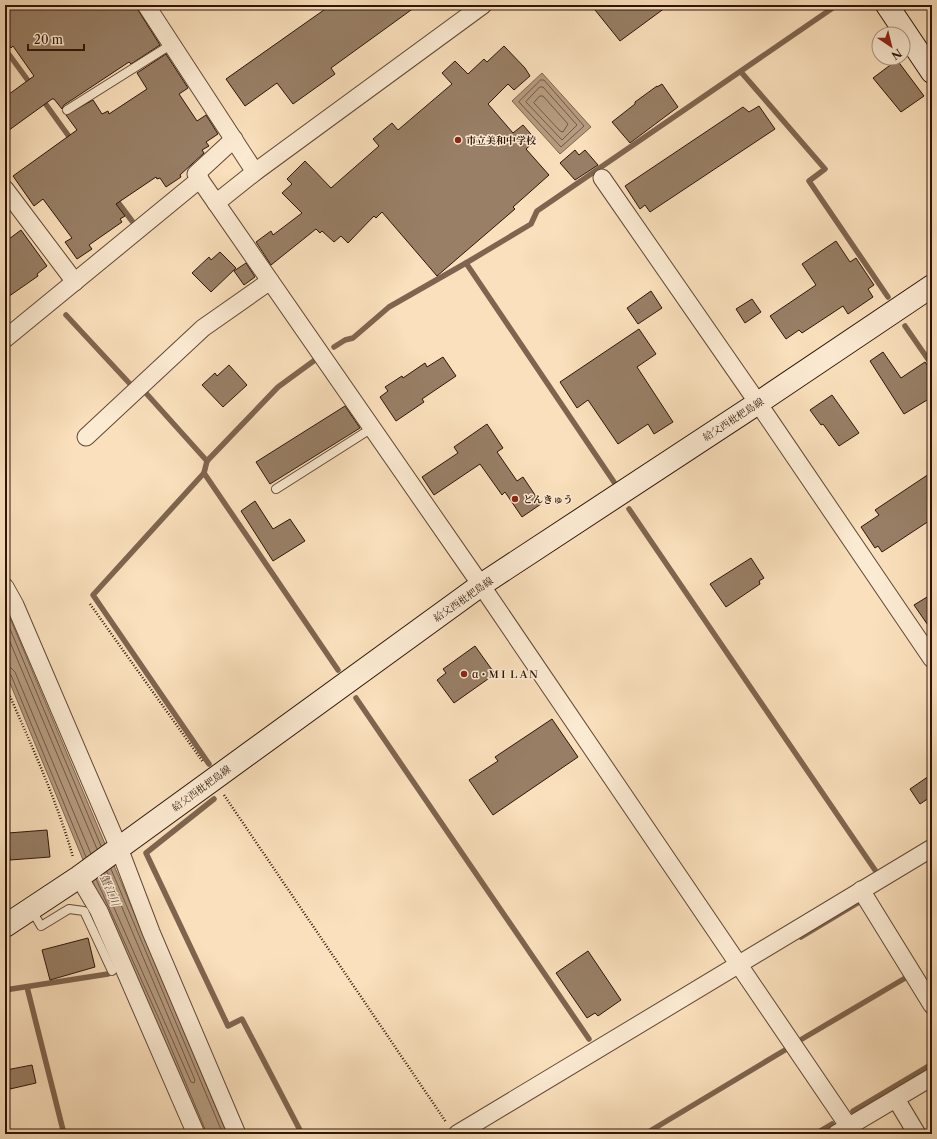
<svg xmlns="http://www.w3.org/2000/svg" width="937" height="1139" font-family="'Libre Caslon Text','Noto Serif JP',serif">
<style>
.water{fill:#b59b7f;stroke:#7f654f}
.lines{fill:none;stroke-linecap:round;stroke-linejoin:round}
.shore{stroke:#725844;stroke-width:1}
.stream{stroke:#7f654f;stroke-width:5.5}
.building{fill:#987f66;stroke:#2e1508}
.lane-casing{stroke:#614835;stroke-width:10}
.street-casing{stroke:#614835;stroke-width:19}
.secondary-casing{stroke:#2e1508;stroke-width:24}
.path{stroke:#2e1508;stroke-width:2.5;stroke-dasharray:1 2;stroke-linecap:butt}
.lane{stroke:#fcebd3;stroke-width:8}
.street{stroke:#fcebd3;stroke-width:17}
.secondary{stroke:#fcebd3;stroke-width:22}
.poi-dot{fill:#8f2418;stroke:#fcebd3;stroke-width:1.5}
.labels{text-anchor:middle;stroke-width:3;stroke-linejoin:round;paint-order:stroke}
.poi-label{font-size:10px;font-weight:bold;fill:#2e1508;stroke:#fcebd3;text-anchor:start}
.street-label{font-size:10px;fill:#2e1508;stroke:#fcebd3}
.water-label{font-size:11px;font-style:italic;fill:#644b38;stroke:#fcebd3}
</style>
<rect width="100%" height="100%" fill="#fae0bc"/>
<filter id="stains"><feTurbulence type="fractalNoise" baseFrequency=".005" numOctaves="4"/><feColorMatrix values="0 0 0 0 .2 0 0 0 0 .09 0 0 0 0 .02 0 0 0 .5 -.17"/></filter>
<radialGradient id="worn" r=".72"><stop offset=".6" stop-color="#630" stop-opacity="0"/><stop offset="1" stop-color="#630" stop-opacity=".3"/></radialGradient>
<g class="water">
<path d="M542,73L591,127L560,154L512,101Z"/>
<path d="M5,608L7,611L227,1134H204L86,867L5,671Z"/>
</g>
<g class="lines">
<g class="shore">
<path d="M541,80H544L584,126L561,147L519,102Z"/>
<path d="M540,87H543L577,125L562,140L526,102Z"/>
<path d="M540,96H543L568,124L563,132L560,131L534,103Z"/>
<path d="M5,617L101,846"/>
<path d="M5,630L97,849"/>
<path d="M5,667L11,668L15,672L91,854"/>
<path d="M5,672L11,675L86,857"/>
<path d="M111,869L223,1134"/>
<path d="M100,876L191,1082L194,1083L195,1080L107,872"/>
<path d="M96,879L159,1019L207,1134"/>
</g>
<g class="stream">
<path d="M5,49L32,86"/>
<path d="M741,72L825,169L809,181L888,297"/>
<path d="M42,99L73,142"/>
<path d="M114,197L132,221"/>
<path d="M466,263L614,482"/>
<path d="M66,315L131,385"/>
<path d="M905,326L932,365"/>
<path d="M334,347L345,340L353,338L389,307L466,263L531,224L537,211L837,5"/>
<path d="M145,392L207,461L204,473L338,670"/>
<path d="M207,461L278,387L315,360"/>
<path d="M204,473L93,595L209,764"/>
<path d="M629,509L875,870"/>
<path d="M356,698L589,1039"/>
<path d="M214,799L146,853L228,1026L242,1019L302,1134"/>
<path d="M801,937L861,901L863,904"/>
<path d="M27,987L64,1134"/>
<path d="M5,990L108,974"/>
<path d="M926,1007L932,1017"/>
<path d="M802,1039L907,977"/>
<path d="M853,1111L932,1064"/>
<path d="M645,1134L785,1050"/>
<path d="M815,1134L832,1124"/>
</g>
</g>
<g class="building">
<path d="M5,5H136L138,10L160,45L131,64L129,62L64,105L62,109L54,99H52L5,133V97L34,76L13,46L11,48L5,39Z"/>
<path d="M331,5H418L331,68L335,74L293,104L277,83L245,106L226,79Z"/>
<path d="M591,5H669L620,41Z"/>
<path d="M504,46L525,68L530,76L514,90L508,84L488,104L513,133L523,125L536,140L526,149L549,175L513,207L515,209L437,276L382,212L376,218L374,216L348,243L341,236L334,242L322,231L320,233L316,229L271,265L256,242L271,231L273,235L302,213L282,193L292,184L287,179L305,161L331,188L379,146L373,139L392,123L398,130L452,84L442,73L455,61L468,74L484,59L487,62Z"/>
<path d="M166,54L188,88L179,94L197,121L206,115L218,134L206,142L209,146L202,150L204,153L180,175L181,177L166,187L160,178L157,179L156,177L116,204L125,216L120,219L122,222L89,245L92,249L77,259L65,242L72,238L43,199L34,206L13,176L77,130L66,115L93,100L102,114L108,111L109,114L147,89L137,73Z"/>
<path d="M897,60L924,96L901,112L873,78Z"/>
<path d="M662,84L678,107L630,143L612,122L635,104V102L657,86V87Z"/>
<path d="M759,106L775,129L650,212L645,205L640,209L625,186L743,107L749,112Z"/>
<path d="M575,150L579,155L585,150L598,165L575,180L560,163Z"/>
<path d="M21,230L47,266L37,274L38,276L5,299V242Z"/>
<path d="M836,241L850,262L856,258L874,285L868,289L873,297L848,314L843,306L802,333L799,330L786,339L770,316L816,285L802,264Z"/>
<path d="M220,252L236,268L211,292L192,273L209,257L211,260Z"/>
<path d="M246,263L255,277L244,285L234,271Z"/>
<path d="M651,291L662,308L638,324L627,308Z"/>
<path d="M752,299L761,312L745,323L736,309Z"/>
<path d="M639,329L656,354L637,367L673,422L654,434L648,424L618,444L588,400L577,408L560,382Z"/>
<path d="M883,352L901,378L925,362L932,372V397L904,414L870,361Z"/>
<path d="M443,357L456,376L422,399L424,402L396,421L380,397L388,391L385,387L402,376L403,378L425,363L427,367Z"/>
<path d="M229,365L247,385L223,407L202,385L215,373L217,376Z"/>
<path d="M832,395L859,433L839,446L823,424L821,425L810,410Z"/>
<path d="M345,406L360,428L270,484L256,462Z"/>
<path d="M487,424L503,448L497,452L517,481L523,477L541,504L522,517L505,492L502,495L480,464L434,495L422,477L458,453L454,447Z"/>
<path d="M932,472V519L882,552L878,546L875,548L861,527L879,515L875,510Z"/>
<path d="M255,501L273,529L290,519L305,541L273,561L241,511Z"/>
<path d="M751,558L764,578L759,581L760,584L726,607L710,584Z"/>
<path d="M932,594V631L914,605Z"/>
<path d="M475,646L495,674L454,703L437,680L446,673L443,669Z"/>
<path d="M552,719L578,757L493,815L469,780L498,761L495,757Z"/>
<path d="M932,774V796L920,804L910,789Z"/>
<path d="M47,830L50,857L10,860L8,833Z"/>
<path d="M88,938L95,967L50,980L42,950Z"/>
<path d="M588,951L621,1000L598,1016L595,1013L587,1018L556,973Z"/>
<path d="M32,1065L36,1083L10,1089L6,1070Z"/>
</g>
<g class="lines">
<defs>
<g id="lane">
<path d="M67,110L172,44"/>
<path d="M276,489L372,428"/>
<path d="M31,909L41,926L69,909L84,911L112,971"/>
</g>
<g id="street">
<path d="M146,5L255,172"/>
<path d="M234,139L196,174L481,585L849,1127"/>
<path d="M602,178L758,403L932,659"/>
<path d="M5,189L75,282"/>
<path d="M216,203L255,172L483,5"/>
<path d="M5,339L200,179"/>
<path d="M86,437L203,328L270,281"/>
<path d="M5,587L15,605L119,848L151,932L237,1134"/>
<path d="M79,877L99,911L196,1134"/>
<path d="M861,890L932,1005"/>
<path d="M896,1099L917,1134"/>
<path d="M457,1134L932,848"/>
<path d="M836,1134L932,1077"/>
</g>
<g id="secondary">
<path d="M887,5L932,72"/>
<path d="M5,926L79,877L481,585L758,403L932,286"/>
</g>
</defs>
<use href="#lane" class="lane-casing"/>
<use href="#street" class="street-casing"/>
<use href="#secondary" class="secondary-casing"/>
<g class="path">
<path d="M90,604L203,762"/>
<path d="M5,685C30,742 56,798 73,857"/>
<path d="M224,795L446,1122"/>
</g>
<use href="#lane" class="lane"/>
<use href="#street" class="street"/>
<use href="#secondary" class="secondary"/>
</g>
<g class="poi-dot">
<circle cx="458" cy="140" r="4"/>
<circle cx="515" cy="499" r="4"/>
<circle cx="464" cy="674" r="4"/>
</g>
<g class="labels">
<g class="poi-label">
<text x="466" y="144">市立美和中学校</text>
<text x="523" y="503">どんきゅう</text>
<text x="472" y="678">α・ＭＩＬＡＮ</text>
</g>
<g class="street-label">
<text transform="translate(733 419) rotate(-33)" y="4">給父西枇杷島線</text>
<text transform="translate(463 599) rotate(-35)" y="4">給父西枇杷島線</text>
<text transform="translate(201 788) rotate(-36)" y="4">給父西枇杷島線</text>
</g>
<g class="water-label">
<text transform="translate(110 890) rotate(67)" y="4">蟹江川</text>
</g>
</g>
<rect width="937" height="1139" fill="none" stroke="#fae0bc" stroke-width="20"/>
<rect x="6" y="6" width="925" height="1127" fill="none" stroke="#2e1508" stroke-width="2"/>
<rect x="10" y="10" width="917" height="1119" fill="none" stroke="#2e1508"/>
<g transform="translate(891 46) rotate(145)"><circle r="19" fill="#fcebd3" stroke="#aa9582"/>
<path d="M0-3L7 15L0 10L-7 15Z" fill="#8f2418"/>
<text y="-6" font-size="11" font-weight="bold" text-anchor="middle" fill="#2e1508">N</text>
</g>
<path d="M28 44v6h56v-6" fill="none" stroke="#2e1508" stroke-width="2"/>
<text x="34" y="44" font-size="12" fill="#2e1508" stroke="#fcebd3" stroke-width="3" paint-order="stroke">20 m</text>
<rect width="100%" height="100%" filter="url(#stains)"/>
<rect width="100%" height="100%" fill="url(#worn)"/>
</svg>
